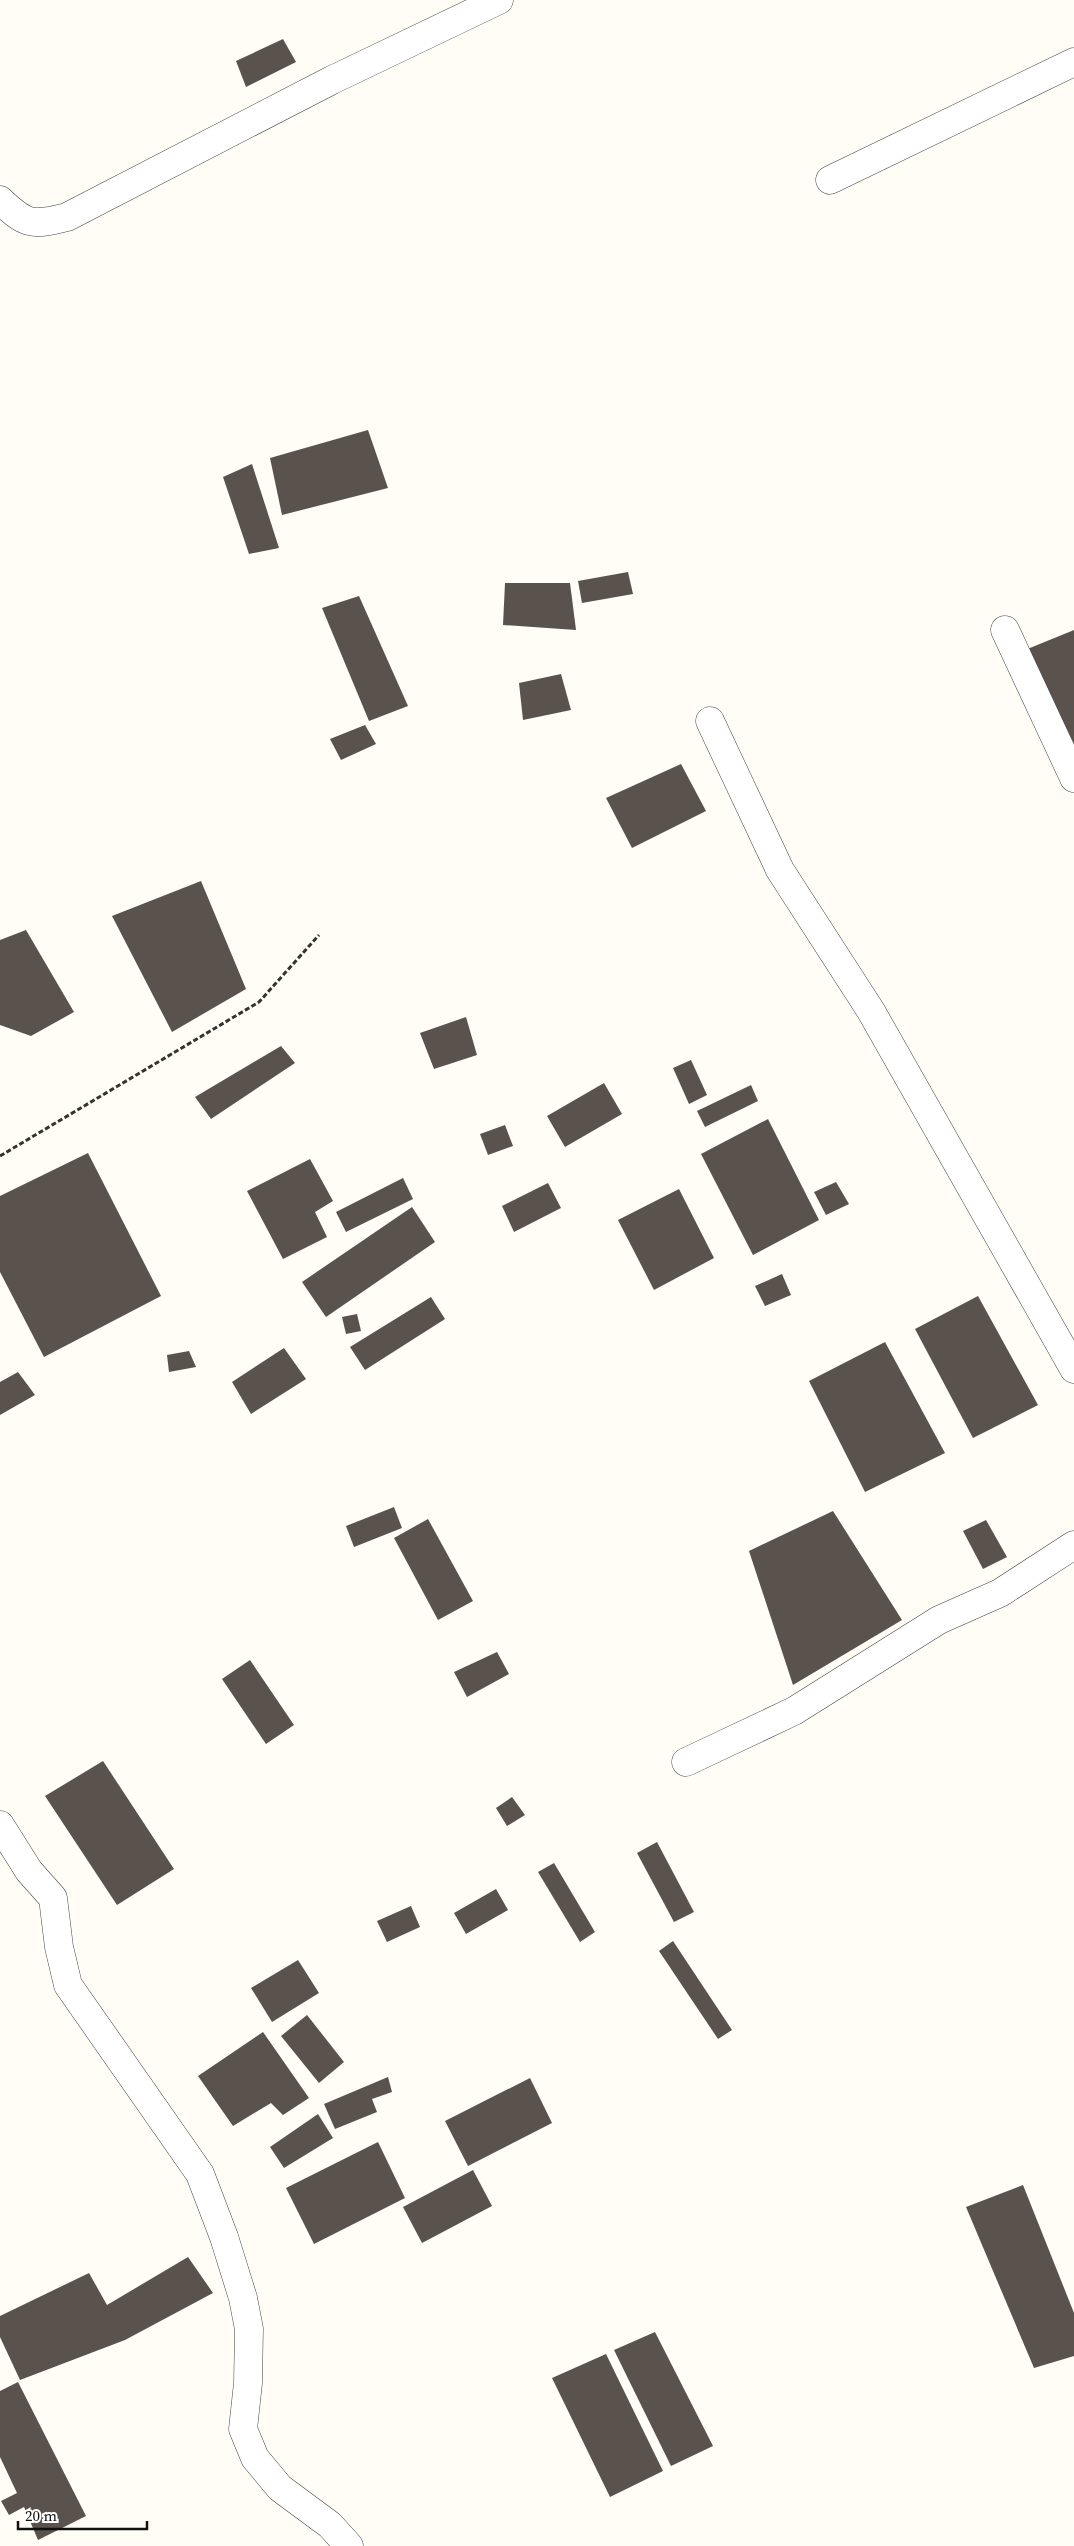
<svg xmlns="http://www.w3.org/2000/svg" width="1074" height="2546" font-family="'Source Serif 4',serif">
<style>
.building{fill:#5a524d}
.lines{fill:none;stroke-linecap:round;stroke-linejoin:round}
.street-casing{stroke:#444;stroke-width:29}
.path{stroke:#333;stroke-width:3;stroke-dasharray:5 2.5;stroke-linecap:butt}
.street{stroke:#fff;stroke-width:28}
</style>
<rect width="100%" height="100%" fill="#fffdf5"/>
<g class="building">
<path d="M283,39L296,62L246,87L236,61Z"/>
<path d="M368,430L388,488L282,515L270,458Z"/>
<path d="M252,464L279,548L249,554L223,477Z"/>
<path d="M628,572L633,594L582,603L578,581Z"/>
<path d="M505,583H570L576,630L503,625Z"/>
<path d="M359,596L408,706L369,721L322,608Z"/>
<path d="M1074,630V744L1025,650Z"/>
<path d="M561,674L571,710L523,720L519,683Z"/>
<path d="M365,725L376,744L341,760L330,739Z"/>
<path d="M681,764L706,811L632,848L606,798Z"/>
<path d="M201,881L246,989L172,1032L112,916Z"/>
<path d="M26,930L74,1012L31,1036L0,1025V940Z"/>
<path d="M466,1017L477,1055L434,1069L420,1033Z"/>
<path d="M281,1046L295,1063L211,1119L195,1097Z"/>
<path d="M691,1060L707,1095L689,1104L673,1068Z"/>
<path d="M604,1083L622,1114L565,1147L547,1116Z"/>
<path d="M751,1085L758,1101L705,1127L697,1111Z"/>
<path d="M768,1119L819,1220L753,1255L701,1154Z"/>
<path d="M505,1125L513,1146L488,1155L480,1134Z"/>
<path d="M88,1153L161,1296L44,1357L0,1272V1196Z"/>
<path d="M310,1159L333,1201L315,1212L327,1237L283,1259L247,1191Z"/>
<path d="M403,1178L413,1199L346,1232L336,1212Z"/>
<path d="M836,1182L849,1204L826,1215L814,1192Z"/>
<path d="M548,1183L561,1208L514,1232L502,1206Z"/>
<path d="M679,1189L714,1258L654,1290L618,1220Z"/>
<path d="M412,1207L435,1242L326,1317L302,1282Z"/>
<path d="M782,1274L791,1295L765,1306L755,1286Z"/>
<path d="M978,1296L1038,1405L973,1438L915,1329Z"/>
<path d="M431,1297L445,1319L365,1370L350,1347Z"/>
<path d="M357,1314L361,1331L346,1334L342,1317Z"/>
<path d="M885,1342L945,1453L865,1492L809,1381Z"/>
<path d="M284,1348L306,1379L251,1414L232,1382Z"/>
<path d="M189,1351L196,1367L169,1372L167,1355Z"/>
<path d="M18,1372L35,1395L0,1415V1382Z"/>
<path d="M394,1507L402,1528L354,1547L346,1526Z"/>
<path d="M833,1511L902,1620L793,1685L749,1551Z"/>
<path d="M428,1519L473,1601L438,1620L394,1538Z"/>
<path d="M986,1520L1007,1557L983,1569L963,1531Z"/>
<path d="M497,1652L509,1674L467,1697L454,1672Z"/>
<path d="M250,1660L294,1725L266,1744L222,1679Z"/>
<path d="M103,1761L174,1869L117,1905L45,1796Z"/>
<path d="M512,1797L525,1815L507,1826L496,1808Z"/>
<path d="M657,1842L694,1912L674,1922L637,1853Z"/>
<path d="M554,1863L595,1932L580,1942L538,1872Z"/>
<path d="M496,1889L508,1910L466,1934L454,1913Z"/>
<path d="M411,1906L420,1927L387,1942L377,1921Z"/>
<path d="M673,1941L732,2030L718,2039L659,1951Z"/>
<path d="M298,1960L319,1993L272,2022L251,1988Z"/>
<path d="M307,2015L344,2062L319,2083L281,2036Z"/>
<path d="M263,2032L309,2098L283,2115L271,2103L233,2126L198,2076Z"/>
<path d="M388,2077L392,2092L372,2099L377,2112L335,2129L324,2104Z"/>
<path d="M530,2078L552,2123L468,2166L445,2121Z"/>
<path d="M318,2114L333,2138L284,2168L270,2147Z"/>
<path d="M378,2142L405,2198L314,2244L286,2188Z"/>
<path d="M473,2170L492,2206L422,2243L403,2207Z"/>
<path d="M1023,2185L1074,2313V2356L1034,2368L966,2207Z"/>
<path d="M188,2257L213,2293L125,2340L20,2380L0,2337V2316L89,2273L107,2305Z"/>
<path d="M655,2332L713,2446L671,2466L614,2350Z"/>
<path d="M606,2354L663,2471L610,2497L552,2378Z"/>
<path d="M18,2382L86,2516L38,2540L24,2507L9,2515L1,2501L17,2493L0,2457V2391Z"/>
</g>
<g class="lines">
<defs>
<g id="street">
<path d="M830,180L1074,62"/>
<path d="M0,200C26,225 32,226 67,217L332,80L499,0"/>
<path d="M1005,630L1074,778"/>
<path d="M710,721L780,870L871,1011L1074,1369"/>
<path d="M686,1762L794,1711L939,1620L1000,1593L1074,1545"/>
<path d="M0,1825L29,1871L53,1898L59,1947L68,1985L200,2174L224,2237L243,2298L249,2329L248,2383L243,2429L255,2458L280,2488L330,2525L349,2546"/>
</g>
</defs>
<use href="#street" class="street-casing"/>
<path class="path" d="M0,1156L259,1002L319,935"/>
<use href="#street" class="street"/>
</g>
<path d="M18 2521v8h129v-8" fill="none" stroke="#111111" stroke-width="2.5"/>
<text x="25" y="2521" font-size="15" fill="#111111" stroke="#ffffff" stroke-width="4" paint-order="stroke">20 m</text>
</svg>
